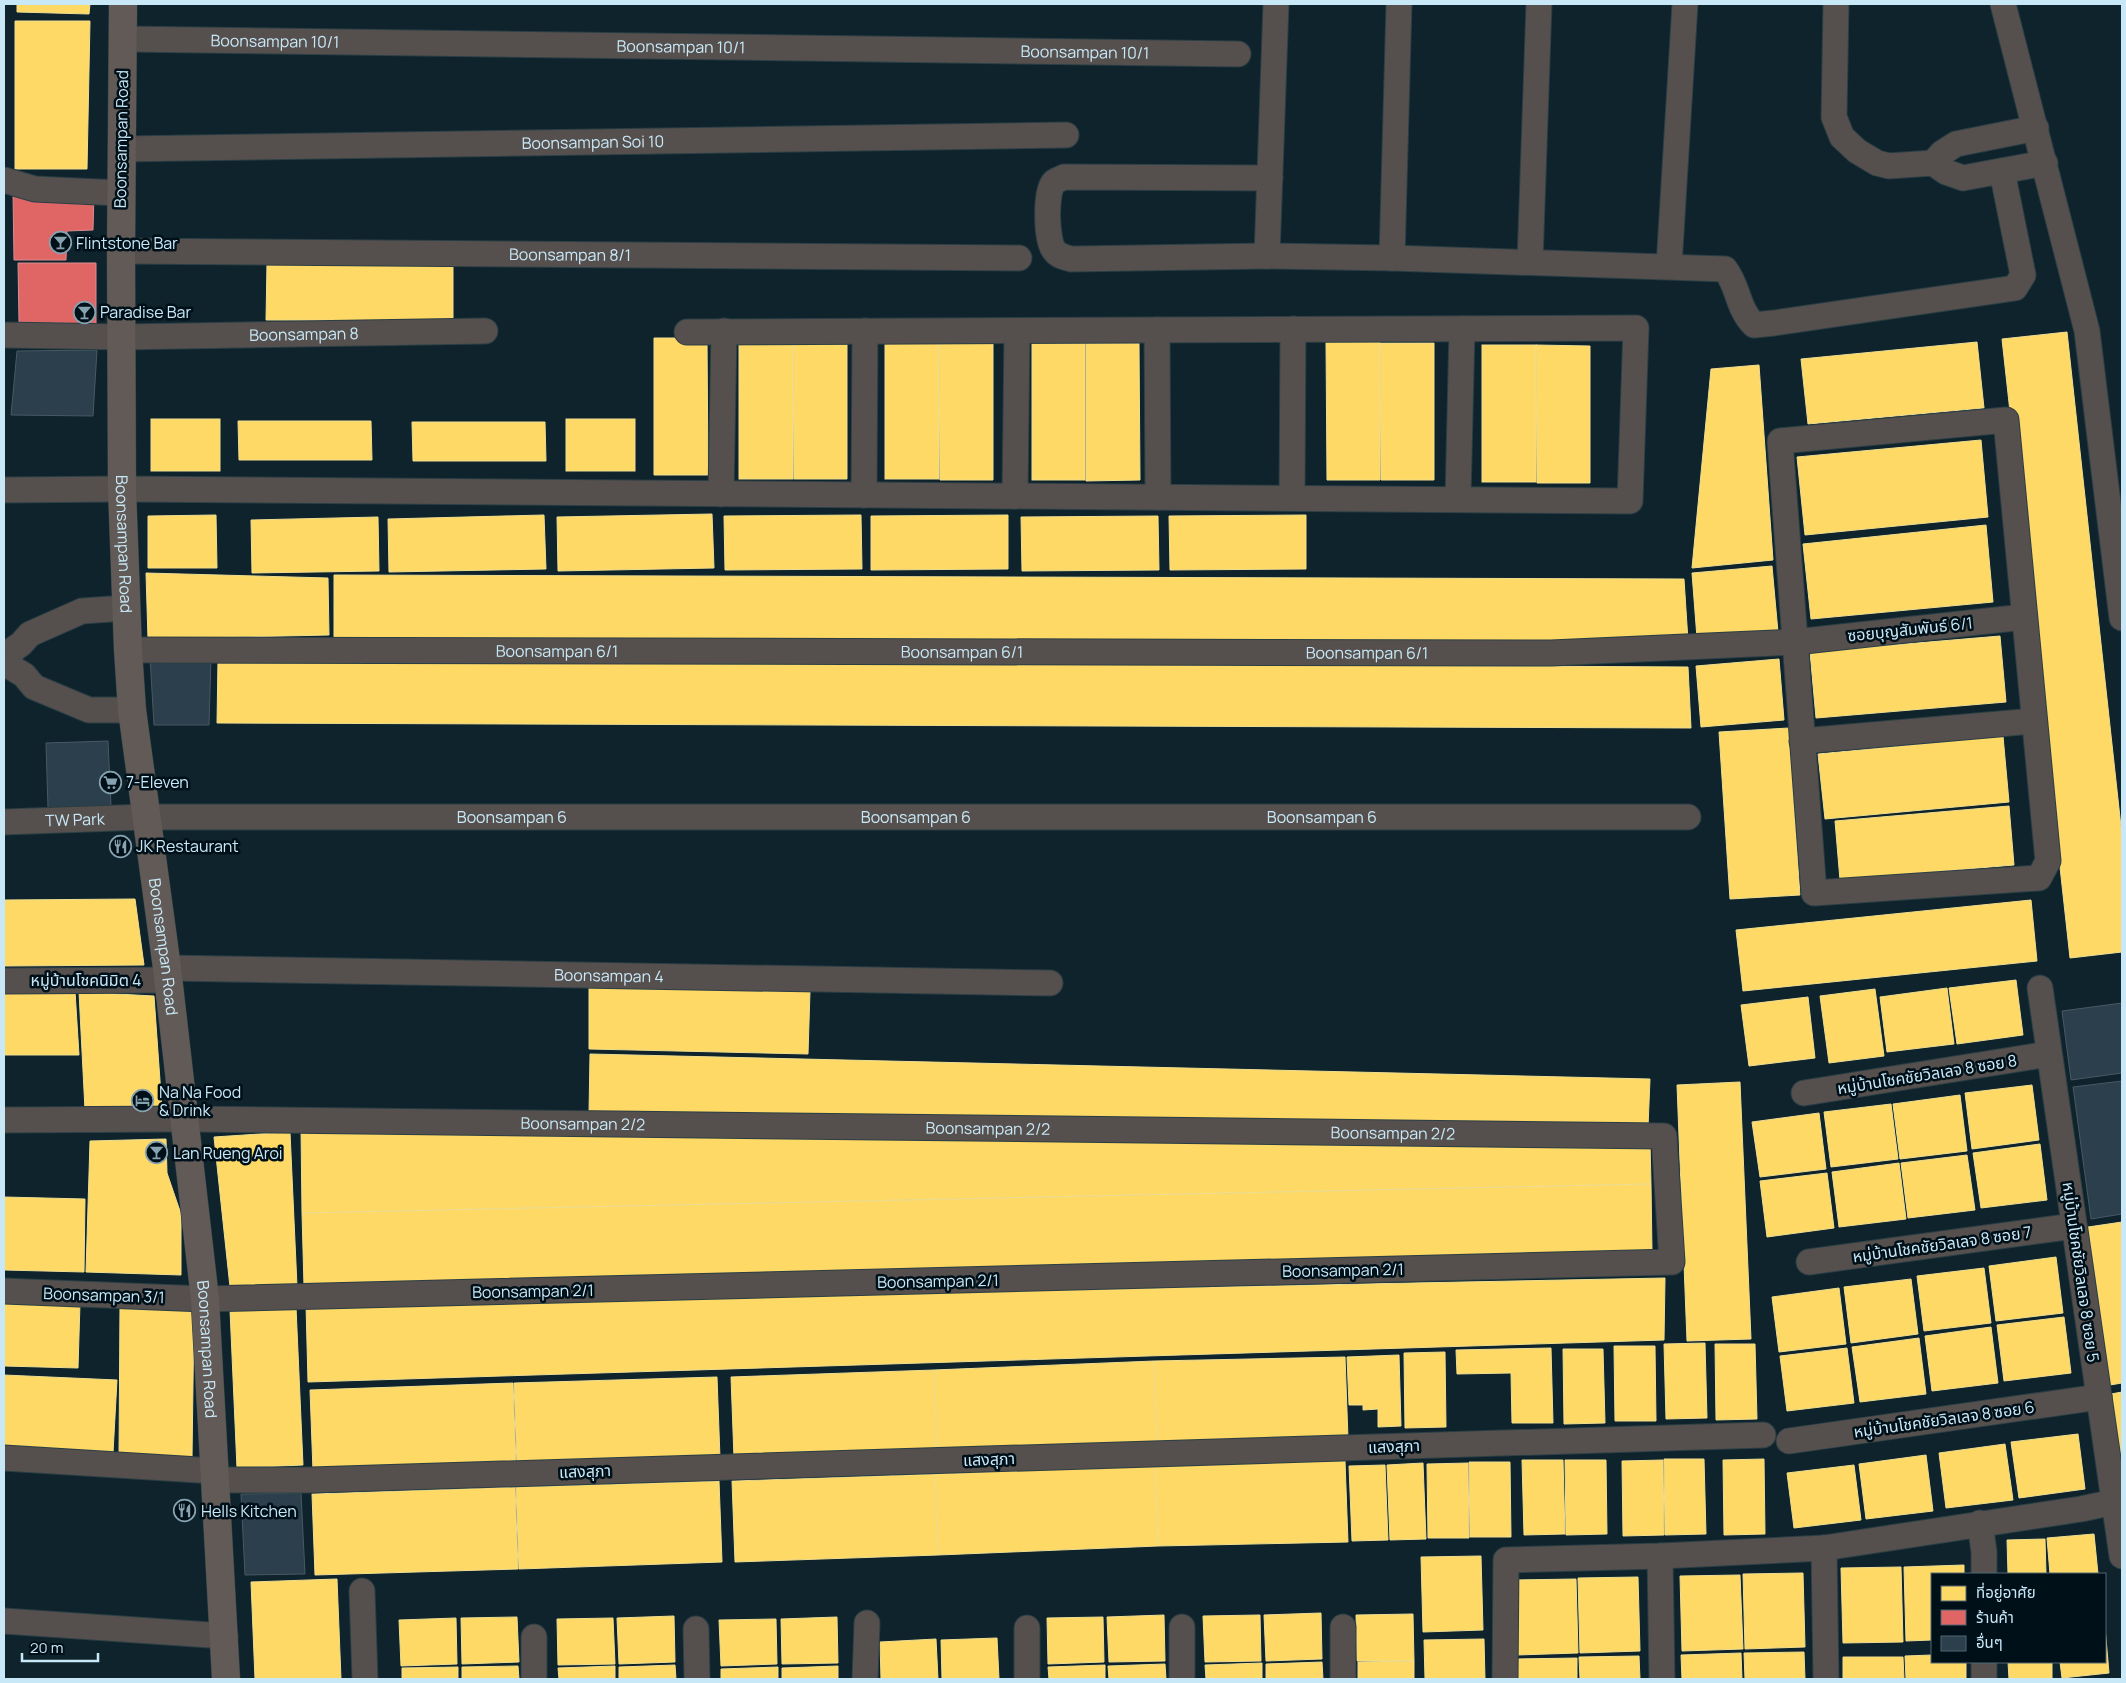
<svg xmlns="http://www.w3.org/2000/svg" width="2126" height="1683" font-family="Manrope,'Noto Sans Thai',sans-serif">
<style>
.homes{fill:#ffd966;stroke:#eede92}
.shops{fill:#e06666;stroke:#d98d92}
.building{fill:#2b3f4c;stroke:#485965}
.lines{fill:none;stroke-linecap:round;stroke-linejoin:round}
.street-casing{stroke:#2b3e45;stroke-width:27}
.secondary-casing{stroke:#2b3e45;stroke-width:29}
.street{stroke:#55504d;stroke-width:25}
.secondary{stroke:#615a56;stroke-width:28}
.labels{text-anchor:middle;stroke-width:5;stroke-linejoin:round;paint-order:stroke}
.street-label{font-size:16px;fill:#c8e8f8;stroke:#001018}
.poi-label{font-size:16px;fill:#c8e8f8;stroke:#001018;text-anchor:start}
</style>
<rect width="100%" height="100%" fill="#0e232b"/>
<g class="homes">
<path d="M17,4H90L89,14L17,12Z"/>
<path d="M15,21H90L87,169H15Z"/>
<path d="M267,263L453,265V321L266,320Z"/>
<path d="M2067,332L2122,836V952L2070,958L2002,339Z"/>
<path d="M654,338H707L708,475H654Z"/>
<rect x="739" y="342" width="54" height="137"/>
<path d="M793,342H847V479H794Z"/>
<rect x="885" y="342" width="54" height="137"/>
<path d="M1326,342H1380V480H1327Z"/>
<path d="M1977,342L1984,408L1808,424L1801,359Z"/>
<path d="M939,343H993V480H940Z"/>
<rect x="1032" y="343" width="53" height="137"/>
<path d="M1086,343H1139L1140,480L1086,481Z"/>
<path d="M1380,343H1434V480H1381Z"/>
<rect x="1482" y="345" width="54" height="137"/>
<path d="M1536,345L1590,346V483H1537Z"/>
<path d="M1759,365L1773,560L1692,568L1711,369Z"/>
<rect x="151" y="419" width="69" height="52"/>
<rect x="566" y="419" width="69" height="52"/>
<path d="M238,421H371L372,460H239Z"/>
<path d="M412,422H545L546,461H413Z"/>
<path d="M1981,440L1988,517L1805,535L1797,457Z"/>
<path d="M712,514L714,568L558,571L557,517Z"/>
<path d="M216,515L217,568H148V516Z"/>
<path d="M544,515L546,569L389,572L388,519Z"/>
<path d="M861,515L862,569L725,570L724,516Z"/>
<path d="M1008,515V569L871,570V516Z"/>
<path d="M1306,515V569L1170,570L1169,516Z"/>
<path d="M1158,516L1159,570L1022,571L1021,517Z"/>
<path d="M378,517L379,571L252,573L251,520Z"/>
<path d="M1986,525L1993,602L1811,619L1803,544Z"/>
<path d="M1772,566L1778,632L1697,638L1692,573Z"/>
<path d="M146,573L328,578L329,635L148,639Z"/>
<path d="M334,575L1684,579L1688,641L334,638Z"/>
<path d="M2000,636L2006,702L1816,718L1810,652Z"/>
<path d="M218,659L1688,667L1691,728L217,723Z"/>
<path d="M1779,659L1784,720L1701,727L1696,666Z"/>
<path d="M1789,728L1800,895L1730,899L1719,732Z"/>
<path d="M2003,736L2009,802L1825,819L1818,754Z"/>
<path d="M2009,806L2014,865L1840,880L1835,821Z"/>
<path d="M135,899L144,965L4,966V900Z"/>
<path d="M2031,900L2037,961L1743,991L1736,930Z"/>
<path d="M2016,980L2023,1035L1957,1044L1949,988Z"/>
<path d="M589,988L810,991L808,1054L589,1049Z"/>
<path d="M1947,988L1954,1044L1887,1052L1880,997Z"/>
<path d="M1875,989L1884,1056L1829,1063L1820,996Z"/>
<path d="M4,991H75L79,1055H4Z"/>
<path d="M79,992L154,996L162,1109L85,1110Z"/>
<path d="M1808,997L1815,1058L1749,1066L1741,1005Z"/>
<path d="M590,1054L1650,1079L1648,1127L589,1113Z"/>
<path d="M1740,1082L1751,1339L1687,1341L1677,1085Z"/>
<path d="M2032,1085L2039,1140L1972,1149L1965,1093Z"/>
<path d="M1960,1095L1967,1151L1900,1159L1893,1104Z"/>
<path d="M1891,1104L1898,1159L1831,1167L1824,1112Z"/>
<path d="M1819,1113L1826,1169L1760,1177L1752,1122Z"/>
<path d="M301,1129L1650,1143L1651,1184L302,1213Z"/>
<path d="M290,1132L297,1286L230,1287L214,1137Z"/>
<path d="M166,1139L167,1173L181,1214V1275L86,1272L90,1141Z"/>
<path d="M2040,1144L2047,1200L1981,1208L1973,1153Z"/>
<path d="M1967,1155L1975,1210L1908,1218L1901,1163Z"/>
<path d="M1899,1163L1906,1219L1839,1227L1832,1172Z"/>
<path d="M1827,1173L1834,1228L1767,1237L1760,1181Z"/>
<path d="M1651,1184L1652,1252L304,1286L302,1213Z"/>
<path d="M4,1197L85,1199L84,1272L4,1270Z"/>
<path d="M2122,1222V1383L2110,1385L2088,1227Z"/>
<path d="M2056,1257L2063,1313L1996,1321L1989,1266Z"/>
<path d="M1984,1268L1991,1323L1924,1331L1917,1276Z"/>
<path d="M1665,1278L1664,1340L308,1382L306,1305Z"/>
<path d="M1911,1279L1918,1334L1851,1343L1844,1287Z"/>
<path d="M1839,1288L1846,1344L1779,1352L1772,1297Z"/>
<path d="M4,1301L80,1303L78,1368L4,1366Z"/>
<path d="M120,1304L194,1308L192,1458L119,1456Z"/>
<path d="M296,1307L303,1465L237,1468L230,1310Z"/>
<path d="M2064,1317L2071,1373L2004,1381L1997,1325Z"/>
<path d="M1991,1327L1998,1383L1932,1391L1925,1336Z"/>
<path d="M1919,1338L1926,1394L1860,1402L1852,1347Z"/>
<path d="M1705,1343L1707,1418L1666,1419L1664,1344Z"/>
<path d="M1715,1344H1755L1757,1419L1716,1420Z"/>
<path d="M1614,1346H1655L1656,1421H1615Z"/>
<path d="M1551,1348L1553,1423H1512L1511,1373L1457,1374L1456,1350Z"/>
<path d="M1847,1348L1854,1403L1787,1411L1780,1356Z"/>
<path d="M1563,1349H1603L1605,1423L1564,1424Z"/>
<path d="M1445,1352L1446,1427L1405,1428L1404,1353Z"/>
<path d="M1399,1355L1401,1426L1378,1427V1409L1363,1410V1405H1349L1347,1357Z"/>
<path d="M1345,1357L1348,1438L1157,1442L1154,1361Z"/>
<path d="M1154,1361L1157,1442L937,1452L934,1370Z"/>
<path d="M934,1370L937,1452L734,1458L731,1377Z"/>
<path d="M4,1375L117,1380L113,1453L4,1448Z"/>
<path d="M717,1377L720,1458L517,1465L514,1383Z"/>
<path d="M513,1383L516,1465L313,1471L310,1390Z"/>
<path d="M2122,1392V1472L2111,1394Z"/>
<path d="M2078,1434L2085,1489L2019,1498L2011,1442Z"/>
<path d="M2005,1444L2013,1500L1946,1508L1939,1453Z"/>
<path d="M1926,1455L1933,1511L1866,1519L1859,1464Z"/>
<path d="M1664,1459H1704L1706,1534L1665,1535Z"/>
<path d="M1764,1459L1765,1534L1724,1535L1723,1460Z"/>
<path d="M1522,1460H1563L1565,1534L1524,1535Z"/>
<path d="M1565,1460H1606L1607,1534L1566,1535Z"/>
<path d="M1663,1460L1664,1535L1623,1536L1622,1461Z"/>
<path d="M1345,1461L1348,1542L1158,1546L1155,1465Z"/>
<path d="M1469,1462H1510L1511,1537H1470Z"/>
<path d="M1423,1463L1426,1539L1390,1540L1387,1465Z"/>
<path d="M1468,1463L1469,1538H1428L1427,1464Z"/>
<path d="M1155,1465L1158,1546L938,1555L935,1474Z"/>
<path d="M1385,1465L1388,1540L1352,1541L1349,1466Z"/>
<path d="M1854,1465L1861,1520L1794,1528L1787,1473Z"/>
<path d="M935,1474L938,1555L735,1562L732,1481Z"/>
<path d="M719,1481L722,1562L519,1569L516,1487Z"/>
<path d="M515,1487L518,1569L315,1575L312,1494Z"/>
<path d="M2094,1534L2098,1574H2050L2047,1538Z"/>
<path d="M2045,1539L2046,1574H2008L2007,1540Z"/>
<path d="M1481,1556L1483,1630L1423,1632L1421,1557Z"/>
<path d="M1964,1565V1574H1932V1640L1906,1641L1904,1567Z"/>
<path d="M1901,1567L1903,1642L1843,1643L1841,1568Z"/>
<path d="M1803,1573L1805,1647L1745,1649L1743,1574Z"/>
<path d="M1740,1575L1743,1649L1682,1651L1680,1576Z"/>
<path d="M1638,1577L1640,1651L1580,1653L1578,1578Z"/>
<path d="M337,1579L341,1679H255L251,1582Z"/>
<path d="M1576,1579L1578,1653L1517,1655L1515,1580Z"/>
<path d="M1321,1613L1322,1659L1266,1661L1264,1615Z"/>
<path d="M1413,1614L1414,1661H1357L1356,1615Z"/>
<path d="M1164,1615L1165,1661L1109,1662L1107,1617Z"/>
<path d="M1260,1615L1261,1661L1205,1662L1203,1616Z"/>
<path d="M674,1616L675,1662L619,1664L617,1618Z"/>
<path d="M517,1617L519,1662L462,1664L461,1618Z"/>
<path d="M837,1617L838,1663L782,1664L781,1619Z"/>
<path d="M1103,1617L1104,1662L1048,1664L1047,1618Z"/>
<path d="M456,1618L457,1664L401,1666L399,1620Z"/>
<path d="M613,1618L615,1664L558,1665L557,1619Z"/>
<path d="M776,1619L777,1664L721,1666L719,1620Z"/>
<path d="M2105,1627L2109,1673L2062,1678L2060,1662H2105Z"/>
<path d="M997,1638L999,1679H942L941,1640Z"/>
<path d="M936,1639L938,1679H881L880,1642Z"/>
<path d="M1484,1639L1485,1679H1425L1424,1640Z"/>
<path d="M1804,1652L1805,1679H1745L1744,1653Z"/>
<path d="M1741,1653L1742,1679H1682L1681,1655Z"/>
<path d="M1932,1655V1662H1966V1679H1906L1905,1656Z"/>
<path d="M1639,1656L1640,1679H1580L1579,1657Z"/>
<path d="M1843,1657H1903L1904,1679H1843Z"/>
<path d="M1577,1658V1679H1517L1516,1659Z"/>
<path d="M1414,1661V1679H1358V1662Z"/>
<path d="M1322,1662L1323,1679H1266V1664Z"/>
<path d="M2008,1662H2052V1679H2009Z"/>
<path d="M1262,1663V1679H1206L1205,1665Z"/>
<path d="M1165,1664L1166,1679H1109L1108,1666Z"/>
<path d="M675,1665L676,1679H619V1667Z"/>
<path d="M1105,1665V1679H1049L1048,1667Z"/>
<path d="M518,1666L519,1679H462V1667Z"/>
<path d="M615,1666V1679H559L558,1668Z"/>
<path d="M838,1666V1679H782V1668Z"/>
<path d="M458,1667V1679H402V1668Z"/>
<path d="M778,1667V1679H721V1669Z"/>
</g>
<g class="shops">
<path d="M13,193L94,194L93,230L67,231L66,260H14Z"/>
<path d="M18,263H96V324L19,322Z"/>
</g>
<g class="building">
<path d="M97,350L93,416L11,415L17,351Z"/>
<path d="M150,657H211L209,725H154Z"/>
<path d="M108,741L111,806L48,808L46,743Z"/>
<path d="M2122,1003V1073L2071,1080L2062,1011Z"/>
<path d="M2122,1081V1214L2091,1219L2073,1087Z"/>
<path d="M301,1493L305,1574L245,1575L241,1494Z"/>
</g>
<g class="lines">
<defs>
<g id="street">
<path d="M1276,4L1267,256L1392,258L1725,269C1739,287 1737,308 1754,325L1774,323L2015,288L2023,275L2002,171"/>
<path d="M1836,4L1834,117L1842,137L1857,151L1877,163L1889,166L1933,163"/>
<path d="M2003,4L2087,331L2122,618"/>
<path id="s1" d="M123,39L1238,54"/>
<path d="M2036,128L1956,144L1942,153L1933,163L1946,172L1963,178L2045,163"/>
<path id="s2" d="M121,149L1066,135"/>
<path d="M4,180L35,189L120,193"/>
<path id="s3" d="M121,251L1019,258"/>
<path d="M1267,256L1071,259C1064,257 1058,256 1054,250C1046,240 1045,191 1054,182C1056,180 1061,179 1064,177L1270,178"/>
<path d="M1392,258L1399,4"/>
<path d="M1530,262L1539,4"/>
<path d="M1669,266L1685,4"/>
<path d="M1157,330L1158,497"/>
<path id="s4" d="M4,335L122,337L485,331"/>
<path d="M2006,420L2048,861L2039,878L1814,893L1780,441Z"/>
<path d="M4,490L122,489L1630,501L1636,328L687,332"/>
<path d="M721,494L724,331"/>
<path d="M864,495L865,331"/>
<path d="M1015,496L1017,331"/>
<path d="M1292,498L1293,329"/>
<path d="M1458,499L1462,329"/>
<path id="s5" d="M128,650L1551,653L1795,642L2024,617"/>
<path d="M4,656L21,644L30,634L82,611L126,608"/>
<path d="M4,663L24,675L34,687L89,710H132"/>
<path d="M1802,741L2034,721"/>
<path id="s6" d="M4,822L145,817H1688"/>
<path id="s7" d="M167,968L1050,983"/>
<path d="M4,981L168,980"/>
<path d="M2040,988L2122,1556"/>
<path d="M1804,1093L2049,1054"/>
<path id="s8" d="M4,1120L185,1119L1664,1136L1672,1262L205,1299L4,1291"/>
<path d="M1809,1262L2074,1226"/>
<path d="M1789,1441L2099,1397"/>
<path d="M4,1458L215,1471"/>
<path d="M216,1480H311L1763,1435"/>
<path d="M1980,1523L1984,1552V1574"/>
<path d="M1824,1548L1826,1679"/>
<path d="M1660,1556L1662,1679"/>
<path d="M362,1591L365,1679"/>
<path d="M4,1621L225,1636"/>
<path d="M1182,1627V1679"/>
<path d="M696,1629L697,1679"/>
<path d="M534,1637V1679"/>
<path d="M865,1679L867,1623"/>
<path d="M1027,1679V1628"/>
<path d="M1343,1679V1627"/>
<path d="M1505,1679L1506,1560L1660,1556L1824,1548L2081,1509L2114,1502"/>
<path d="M1984,1679V1662"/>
</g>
<g id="secondary">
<path id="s9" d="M123,4L121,251L122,489L128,650L132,710L167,968L205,1299L226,1679"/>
</g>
</defs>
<use href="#street" class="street-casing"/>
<use href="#secondary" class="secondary-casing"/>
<use href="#street" class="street"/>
<use href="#secondary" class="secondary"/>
</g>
<defs>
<symbol id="bar-ring" viewBox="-11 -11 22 22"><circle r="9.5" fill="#001018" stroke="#87a3b0" stroke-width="1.5"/><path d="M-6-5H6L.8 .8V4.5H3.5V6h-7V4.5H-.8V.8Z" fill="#87a3b0"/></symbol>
<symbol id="supermarket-ring" viewBox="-11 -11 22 22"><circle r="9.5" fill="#001018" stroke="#87a3b0" stroke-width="1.5"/><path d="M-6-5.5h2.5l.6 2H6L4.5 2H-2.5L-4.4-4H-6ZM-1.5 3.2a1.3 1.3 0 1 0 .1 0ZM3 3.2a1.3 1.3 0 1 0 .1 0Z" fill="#87a3b0"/></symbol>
<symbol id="restaurant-ring" viewBox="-11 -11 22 22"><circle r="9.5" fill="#001018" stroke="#87a3b0" stroke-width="1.5"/><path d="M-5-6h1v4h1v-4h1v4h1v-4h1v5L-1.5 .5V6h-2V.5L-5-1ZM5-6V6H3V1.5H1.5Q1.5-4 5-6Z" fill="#87a3b0"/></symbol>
<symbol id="hotel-ring" viewBox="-11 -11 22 22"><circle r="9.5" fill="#001018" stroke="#87a3b0" stroke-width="1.5"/><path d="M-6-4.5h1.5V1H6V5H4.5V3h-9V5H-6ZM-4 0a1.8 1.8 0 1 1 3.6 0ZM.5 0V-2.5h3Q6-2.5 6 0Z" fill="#87a3b0"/></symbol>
</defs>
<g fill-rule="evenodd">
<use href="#bar-ring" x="48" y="230" width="25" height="25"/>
<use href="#bar-ring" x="72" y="300" width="25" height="25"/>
<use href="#supermarket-ring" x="98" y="770" width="25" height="25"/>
<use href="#restaurant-ring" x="108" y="834" width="25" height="25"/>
<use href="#hotel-ring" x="130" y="1088" width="25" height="25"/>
<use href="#bar-ring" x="144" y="1140" width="25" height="25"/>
<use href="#restaurant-ring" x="172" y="1498" width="25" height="25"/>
</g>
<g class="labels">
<g class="street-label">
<text dy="6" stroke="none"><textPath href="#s1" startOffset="152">Boonsampan 10/1</textPath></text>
<text dy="6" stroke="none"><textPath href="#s1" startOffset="558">Boonsampan 10/1</textPath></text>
<text dy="6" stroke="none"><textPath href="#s1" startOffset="962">Boonsampan 10/1</textPath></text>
<text transform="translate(121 139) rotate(-89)" y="6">Boonsampan Road</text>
<text dy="6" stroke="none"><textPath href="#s2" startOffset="472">Boonsampan Soi 10</textPath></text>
<text dy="6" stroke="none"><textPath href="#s3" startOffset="449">Boonsampan 8/1</textPath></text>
<text dy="6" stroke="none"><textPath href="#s4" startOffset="300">Boonsampan 8</textPath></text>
<text dy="6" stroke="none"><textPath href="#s9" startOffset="540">Boonsampan Road</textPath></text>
<text transform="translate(1910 629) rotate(-6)" y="6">ซอยบุญสัมพันธ์ 6/1</text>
<text dy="6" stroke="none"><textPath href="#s5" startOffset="429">Boonsampan 6/1</textPath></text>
<text dy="6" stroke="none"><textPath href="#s5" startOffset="834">Boonsampan 6/1</textPath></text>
<text dy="6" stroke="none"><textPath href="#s5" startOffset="1239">Boonsampan 6/1</textPath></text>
<text dy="6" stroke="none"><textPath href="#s6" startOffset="508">Boonsampan 6</textPath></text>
<text dy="6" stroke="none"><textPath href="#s6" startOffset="912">Boonsampan 6</textPath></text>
<text dy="6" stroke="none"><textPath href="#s6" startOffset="1318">Boonsampan 6</textPath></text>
<text dy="6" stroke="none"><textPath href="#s6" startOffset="71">TW Park</textPath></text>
<text dy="6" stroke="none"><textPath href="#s9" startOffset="945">Boonsampan Road</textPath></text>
<text dy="6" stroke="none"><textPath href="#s7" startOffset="442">Boonsampan 4</textPath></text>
<text x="86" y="986">หมู่บ้านโชคนิมิต 4</text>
<text transform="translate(1927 1074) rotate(-9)" y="6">หมู่บ้านโชคชัยวิลเลจ 8 ซอย 8</text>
<text dy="6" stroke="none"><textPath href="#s8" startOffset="579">Boonsampan 2/2</textPath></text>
<text dy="6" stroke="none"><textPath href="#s8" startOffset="984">Boonsampan 2/2</textPath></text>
<text dy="6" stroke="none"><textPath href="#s8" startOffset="1389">Boonsampan 2/2</textPath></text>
<text transform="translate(1942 1244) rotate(-8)" y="6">หมู่บ้านโชคชัยวิลเลจ 8 ซอย 7</text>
<text transform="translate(1343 1270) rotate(-1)" y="6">Boonsampan 2/1</text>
<text transform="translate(2081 1272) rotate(82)" y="6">หมู่บ้านโชคชัยวิลเลจ 8 ซอย 5</text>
<text transform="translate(938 1281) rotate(-1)" y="6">Boonsampan 2/1</text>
<text transform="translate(533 1291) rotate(-1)" y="6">Boonsampan 2/1</text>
<text transform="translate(104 1295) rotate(2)" y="6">Boonsampan 3/1</text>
<text dy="6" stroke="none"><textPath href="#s9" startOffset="1350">Boonsampan Road</textPath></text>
<text transform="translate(1944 1419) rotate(-8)" y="6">หมู่บ้านโชคชัยวิลเลจ 8 ซอย 6</text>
<text transform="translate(1394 1446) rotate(-2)" y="6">แสงสุภา</text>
<text transform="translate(989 1459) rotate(-2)" y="6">แสงสุภา</text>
<text transform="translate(585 1471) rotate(-2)" y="6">แสงสุภา</text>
</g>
<g class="poi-label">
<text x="76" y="249">Flintstone Bar</text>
<text x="100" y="318">Paradise Bar</text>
<text x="126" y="788">7-Eleven</text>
<text x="136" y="852">JK Restaurant</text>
<text x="159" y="1098">Na Na Food<tspan x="159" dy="18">&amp; Drink</tspan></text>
<text x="173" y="1159">Lan Rueng Aroi</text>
<text x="201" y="1517">Hells Kitchen</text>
</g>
</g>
<rect width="2126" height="1683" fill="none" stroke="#c8e8f8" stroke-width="10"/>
<rect x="1931" y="1573" width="175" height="90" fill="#001018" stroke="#506672"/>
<rect x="1941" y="1586" width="25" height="15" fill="#ffd966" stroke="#506672"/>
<text x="1976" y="1598" font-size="15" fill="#c8e8f8">ที่อยู่อาศัย</text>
<rect x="1941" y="1610" width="25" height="15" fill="#e06666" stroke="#506672"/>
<text x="1976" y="1623" font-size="15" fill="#c8e8f8">ร้านค้า</text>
<rect x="1941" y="1636" width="25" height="15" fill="#2b3f4c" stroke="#506672"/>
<text x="1976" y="1648" font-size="15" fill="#c8e8f8">อื่นๆ</text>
<path d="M22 1653v8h76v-8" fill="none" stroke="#c8e8f8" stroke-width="2.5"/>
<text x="30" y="1653" font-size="15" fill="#c8e8f8" stroke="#001018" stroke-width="4" paint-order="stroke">20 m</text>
</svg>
